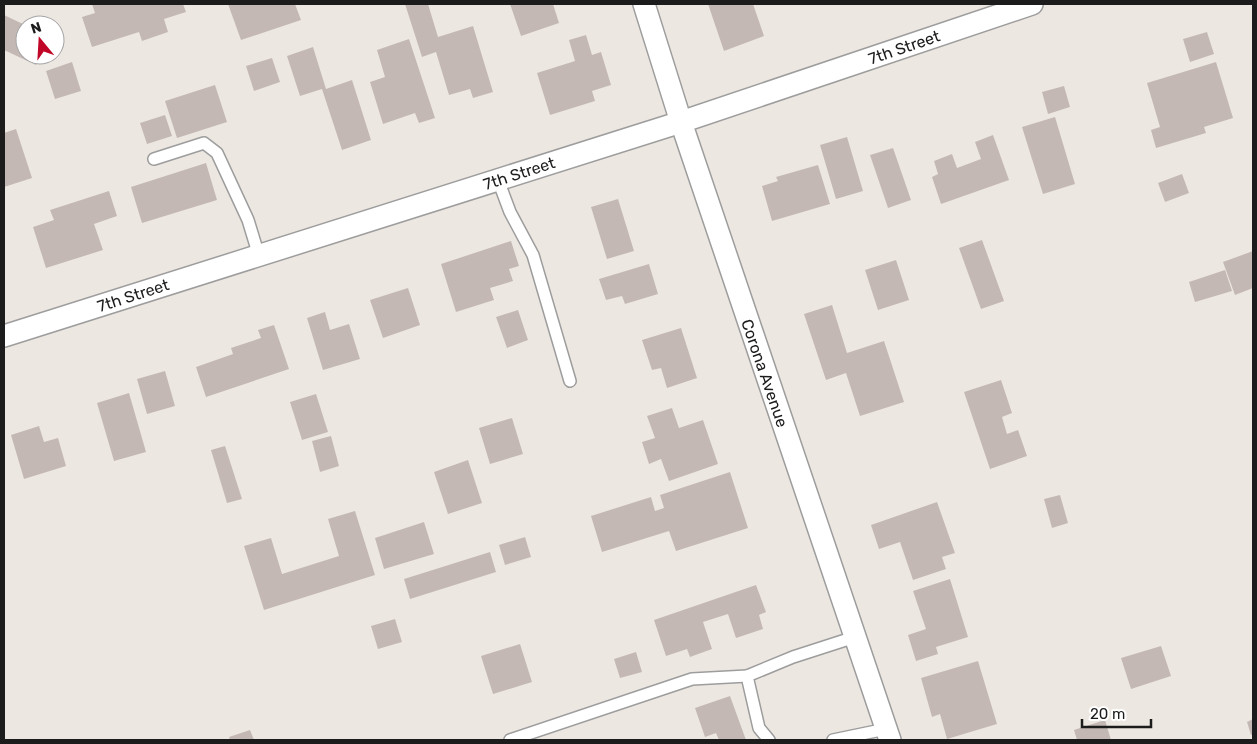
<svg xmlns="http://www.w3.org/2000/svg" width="1257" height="744" font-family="Rubik,sans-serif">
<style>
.building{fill:#c4b8b5}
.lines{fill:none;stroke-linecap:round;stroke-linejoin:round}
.lane-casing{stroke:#9d9d9d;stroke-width:14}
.street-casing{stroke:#9d9d9d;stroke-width:24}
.lane{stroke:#fff;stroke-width:11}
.street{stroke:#fff;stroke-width:21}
.labels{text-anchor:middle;stroke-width:4.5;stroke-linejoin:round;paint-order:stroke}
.street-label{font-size:16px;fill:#1c1c1c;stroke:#fff}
</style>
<rect width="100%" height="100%" fill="#ede7e1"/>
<g class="building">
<path d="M92,4H183L186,12L164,19L168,32L142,41L139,32L92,47L82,17L95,13Z"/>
<path d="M228,4H295L301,20L241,40Z"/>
<path d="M405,4H428L438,37L473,26L493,92L473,98L470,89L449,95L436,52L422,57Z"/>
<path d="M510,4H553L559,23L521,36Z"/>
<path d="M708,4H753L764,36L724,51Z"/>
<path d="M4,15L25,25V55H41L36,65L4,50Z"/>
<path d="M1207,32L1214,54L1190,62L1183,39Z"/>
<path d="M586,35L592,55L601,52L611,85L592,91L595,101L550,115L537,73L575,61L569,40Z"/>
<path d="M409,39L435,118L419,123L415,113L383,124L370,82L385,77L377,50Z"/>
<path d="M313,47L326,89L352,80L371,140L342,150L322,89L300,96L287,56Z"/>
<path d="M272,58L280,82L254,91L246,66Z"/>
<path d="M72,62L81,91L55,99L46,71Z"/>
<path d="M1216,62L1233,118L1204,127L1206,133L1156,148L1151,130L1160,127L1147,83Z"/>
<path d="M215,85L227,122L177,138L165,101Z"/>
<path d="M1064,86L1070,107L1048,114L1042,92Z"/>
<path d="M165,115L172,136L147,144L140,123Z"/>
<path d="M1055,117L1075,184L1043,194L1022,127Z"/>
<path d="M16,129L32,178L4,187V133Z"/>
<path d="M993,135L1009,180L941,204L932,177L938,174L934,161L952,154L957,168L981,159L975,142Z"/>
<path d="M847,137L863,191L836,199L820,145Z"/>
<path d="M893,148L911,200L888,208L870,155Z"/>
<path d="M206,163L217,200L142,223L131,187Z"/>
<path d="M818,165L830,204L772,221L762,186L778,181L776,177Z"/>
<path d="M1182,174L1189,193L1165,202L1158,183Z"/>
<path d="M109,191L117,216L94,224L103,250L46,268L33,227L54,220L50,210Z"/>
<path d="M618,199L634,251L607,259L591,207Z"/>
<path d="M982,240L1004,301L981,309L959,248Z"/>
<path d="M511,241L519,266L509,269L513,281L490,288L494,300L456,312L441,264Z"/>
<path d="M1253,251V288L1235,295L1223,262Z"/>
<path d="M896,260L909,300L878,310L865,270Z"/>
<path d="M649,264L658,294L625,304L622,296L606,300L599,279Z"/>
<path d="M1225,270L1232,291L1195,302L1189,282Z"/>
<path d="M408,288L420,325L383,338L370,300Z"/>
<path d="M832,305L847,353L884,341L904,402L860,416L846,373L826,380L804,314Z"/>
<path d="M518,310L528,340L507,348L496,317Z"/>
<path d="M325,312L330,330L349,324L360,359L323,370L307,318Z"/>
<path d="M274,325L289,369L206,397L196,367L233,354L231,348L261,338L258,330Z"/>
<path d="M681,328L697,378L667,388L661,368L652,370L642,340Z"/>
<path d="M165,371L175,406L147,414L137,379Z"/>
<path d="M1001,380L1012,413L1002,417L1007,434L1018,430L1027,456L990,469L964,392Z"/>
<path d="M129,393L146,452L114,461L97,403Z"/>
<path d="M316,394L328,432L302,440L290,402Z"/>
<path d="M672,408L679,428L703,420L718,464L669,481L661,459L649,464L642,442L655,438L647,416Z"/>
<path d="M512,418L523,454L490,464L479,428Z"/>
<path d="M39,426L44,442L58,438L66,466L24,479L11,435Z"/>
<path d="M331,436L339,466L320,472L312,441Z"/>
<path d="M225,446L242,499L227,503L211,450Z"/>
<path d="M468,460L482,503L448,514L434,472Z"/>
<path d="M730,472L748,528L676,551L669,531L602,552L591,516L651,497L655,511L664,508L660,495Z"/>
<path d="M1060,495L1068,523L1052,528L1044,499Z"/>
<path d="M937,502L955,553L942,557L946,569L913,580L900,542L879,549L871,525Z"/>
<path d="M355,511L375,575L264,610L244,546L271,538L282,574L339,556L328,519Z"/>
<path d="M424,522L434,554L384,569L375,538Z"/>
<path d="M525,537L531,557L505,565L499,545Z"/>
<path d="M490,552L496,572L410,599L404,579Z"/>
<path d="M950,579L968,637L936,647L938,654L916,661L908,635L926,629L913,591Z"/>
<path d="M756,585L766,612L759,615L763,629L736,638L728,614L703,622L712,649L690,657L687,649L666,656L654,620Z"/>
<path d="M395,619L402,642L378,649L371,626Z"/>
<path d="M520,644L532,682L493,694L481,656Z"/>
<path d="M1161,646L1171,676L1131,689L1121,658Z"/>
<path d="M636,652L642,672L620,678L614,659Z"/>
<path d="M978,661L997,724L947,739L940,714L932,717L921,678Z"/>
<path d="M730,696L746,740H719L716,733L705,737L695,708Z"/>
<path d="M1253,719V734L1251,735L1247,722Z"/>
<path d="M1105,720L1111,740H1077L1074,730Z"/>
<path d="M250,730L254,740H230L229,737Z"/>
</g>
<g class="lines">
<defs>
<g id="lane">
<path d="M154,159L204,143L217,153L248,220L259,256"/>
<path d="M498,180L510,212L533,255L570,381"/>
<path d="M510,740L692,679L747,676"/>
<path d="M769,740L759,728L747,676L793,657L855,637"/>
<path d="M833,740L886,729"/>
</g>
<g id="street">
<path d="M644,4L681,122L890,740"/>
<path d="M4,336L681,122L1032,4"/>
</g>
</defs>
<use href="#lane" class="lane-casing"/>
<use href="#street" class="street-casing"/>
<use href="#lane" class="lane"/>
<use href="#street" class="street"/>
</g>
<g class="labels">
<g class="street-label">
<text transform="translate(904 47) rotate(-19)" y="6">7th Street</text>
<text transform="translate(519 173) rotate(-18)" y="6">7th Street</text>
<text transform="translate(133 295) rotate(-18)" y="6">7th Street</text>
<text transform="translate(765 373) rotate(71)" y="6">Corona Avenue</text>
</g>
</g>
<rect width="1257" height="744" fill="none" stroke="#1c1c1c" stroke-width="10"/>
<g transform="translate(40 40) rotate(342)"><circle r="24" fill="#ffffff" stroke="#a4a4a4"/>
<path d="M0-4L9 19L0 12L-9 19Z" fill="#c00728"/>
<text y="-8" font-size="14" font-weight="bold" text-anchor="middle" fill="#1c1c1c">N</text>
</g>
<path d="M1082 719v8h69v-8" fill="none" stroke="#1c1c1c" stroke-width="2.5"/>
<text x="1090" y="719" font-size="15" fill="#1c1c1c" stroke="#ffffff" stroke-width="4" paint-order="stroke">20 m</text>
</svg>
